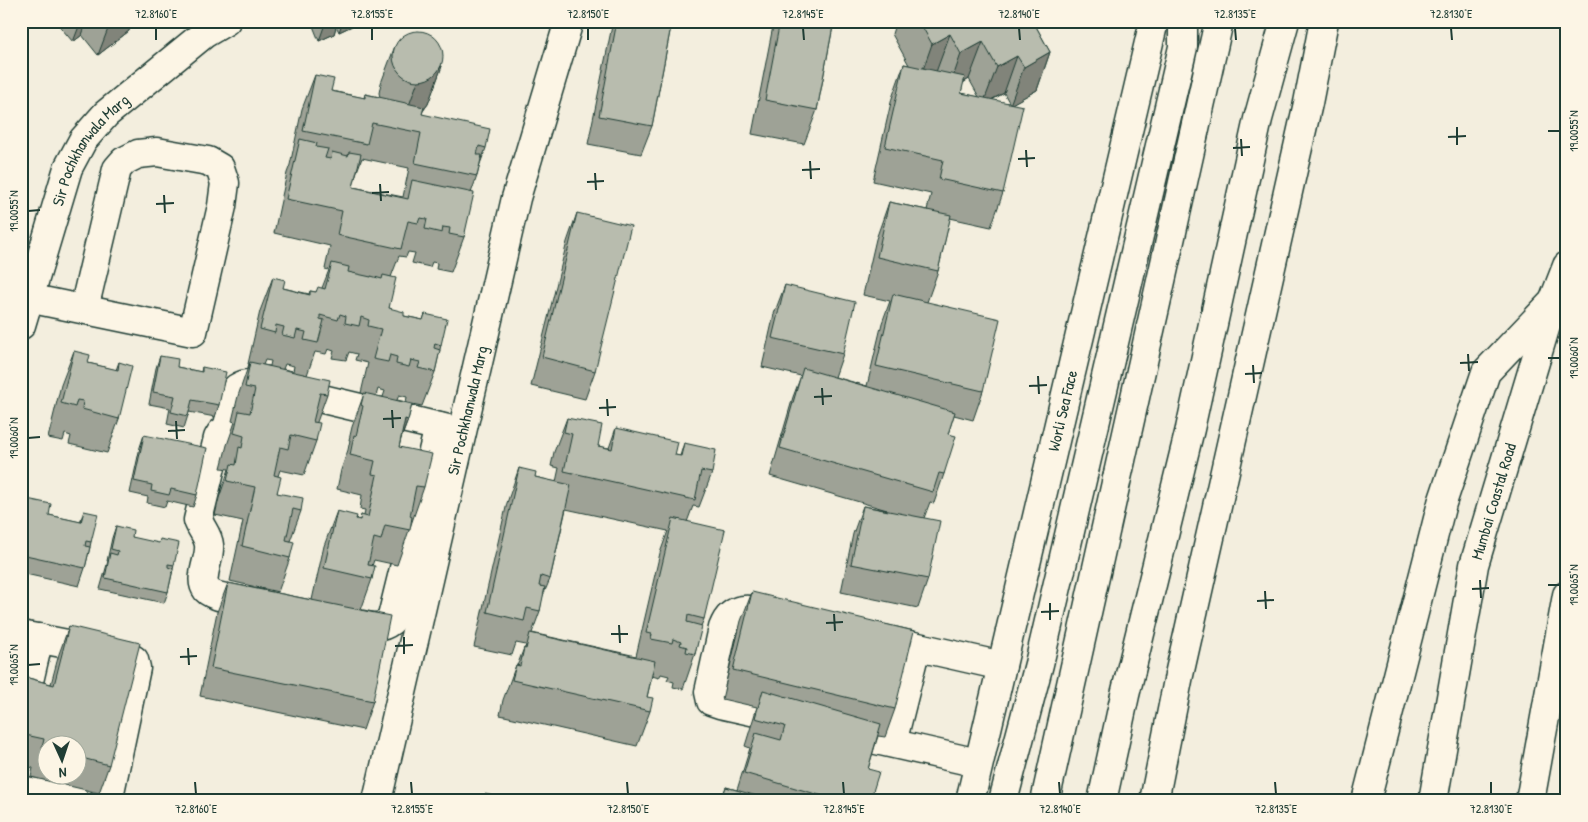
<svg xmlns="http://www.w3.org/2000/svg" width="1588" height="822" font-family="'Patrick Hand',sans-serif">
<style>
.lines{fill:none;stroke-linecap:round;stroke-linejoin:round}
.minor-casing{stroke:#1f3d34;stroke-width:31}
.major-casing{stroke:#1f3d34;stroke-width:31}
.highway-casing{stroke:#1f3d34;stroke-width:31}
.minor{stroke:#fcf5e5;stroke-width:28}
.major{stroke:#fcf5e5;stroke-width:28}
.highway{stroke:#fcf5e5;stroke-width:28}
.wall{fill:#9ea296;stroke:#1f3d34;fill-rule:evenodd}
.shaded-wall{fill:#81847a;stroke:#1f3d34}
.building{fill:#b8bcae;stroke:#1f3d34}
.ticks{fill:none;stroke:#1f3d34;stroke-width:2}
.labels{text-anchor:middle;stroke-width:4;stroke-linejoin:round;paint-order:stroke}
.street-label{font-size:16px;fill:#1f3d34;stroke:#fcf5e5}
.neatline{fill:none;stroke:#1f3d34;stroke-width:2}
.ticks-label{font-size:12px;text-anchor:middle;fill:#1f3d34}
</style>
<rect width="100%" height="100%" fill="#f3eede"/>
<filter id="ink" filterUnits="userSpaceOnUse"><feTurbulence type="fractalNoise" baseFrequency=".02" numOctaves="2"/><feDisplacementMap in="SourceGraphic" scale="10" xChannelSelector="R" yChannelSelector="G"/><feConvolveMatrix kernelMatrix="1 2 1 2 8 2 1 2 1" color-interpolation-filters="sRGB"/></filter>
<g filter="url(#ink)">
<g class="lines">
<defs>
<g id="minor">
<path d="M28,298L193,332L222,206L225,183L220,168L208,161L157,152L138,154L124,161L117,169L84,309"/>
<path id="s1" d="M21,325L68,168L83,140L106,114L204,34L226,21"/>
<path d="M260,604C248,602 214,598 207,590C204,586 203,580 204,575C205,565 210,555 209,545C208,535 201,529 198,520L218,438L221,433L227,429L237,388C244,383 252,383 260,384L461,432"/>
<path d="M781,617C758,612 734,599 723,628L709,692L711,701L720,704L792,720"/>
<path d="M353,623C368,626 378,631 391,621L439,427"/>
<path d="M21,635L128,656L134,660L136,668L110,792L103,801"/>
<path d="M874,637L1002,666"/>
<path d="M23,707L39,638"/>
<path d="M841,732L978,763"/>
<path d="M892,743L916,647"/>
<path d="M21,790L75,801"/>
<path id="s2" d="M377,801L516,198L569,21"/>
</g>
<g id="major">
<path id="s3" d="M970,801L1154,21"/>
<path d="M1045,801L1219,21"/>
</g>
<g id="highway">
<path d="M1003,801L1039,664L1183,47V21"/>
<path d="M1102,801L1125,695L1190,429L1258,119L1285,21"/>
<path d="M1154,801L1179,675L1308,103L1324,21"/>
<path d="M1366,801L1442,503L1486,372L1550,305"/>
<path id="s4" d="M1433,801L1474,565L1553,302L1567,266"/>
<path d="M1530,801L1567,595"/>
</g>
</defs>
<use href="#minor" class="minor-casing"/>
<use href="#major" class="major-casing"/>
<use href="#highway" class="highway-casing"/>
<use href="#minor" class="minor"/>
<use href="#major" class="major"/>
<use href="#highway" class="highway"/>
</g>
<g class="wall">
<path d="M21,21H132L129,31L98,55L82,35L73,42L56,22Z"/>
<path d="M311,21H356L354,25L339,32L336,26L334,34L319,41Z"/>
<path d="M613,21H672L652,126L641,154L588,144Z"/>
<path d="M774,21H834L817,110L804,144L752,134Z"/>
<path d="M896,21H1033L1050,52L1037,90L1011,104L1003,193L991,227L950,218L938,271L927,302L983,391L973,420L954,415L948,434L944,474L934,503L930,502L924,518L928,579L918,608L841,592L853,534L863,506L887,510L770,476L793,397L801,376L762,367L774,314L785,285L843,354L835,377L867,386L882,323L890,301L863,295L876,239L889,202L927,210L931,194L873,181L892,98L904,64L909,65L892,34ZM969,79L979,97L961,93L963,83ZM1004,93L1010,104L992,100Z"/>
<path d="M395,46L442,66L428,104L423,111L422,114L486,148L480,164L477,176L471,193L464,237L451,272L436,269L437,263L432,262L430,267L412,263L415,253L408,252L406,257L399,256L391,277L389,308L404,316L423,320L425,314L441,345L435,372L422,406L412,404L408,420L401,439L399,447L424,487L397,565L374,560L372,566V579L361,610L373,701L363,730L200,696L217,612L228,583L312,600L324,546L337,511L360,520L361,515L364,516L365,510L360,509L362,495L337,489L341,470L348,450L350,440H349L352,427L364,394L361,393L368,363L355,360L357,354L349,352L346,360L332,358L334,351L328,349L326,354L315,352L307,375L327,394L317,422L316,441L304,475L280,470L278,476L277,493L301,511L290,541V558L278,592L230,581L243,521L215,515L219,498L229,469L221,468L227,445L235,422L232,421L238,396L249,364H248L260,311L273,277L283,288L309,294L310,291L316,292L322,288L329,270L325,269L330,246L274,233L287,173L290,165L302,109L315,75L331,91L364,98L365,94L380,97L379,93L381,83ZM362,158L409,168L403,197L353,187L356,174ZM265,360L271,361L270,366L263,365ZM285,364L294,366L293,371L283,369ZM378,389L385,391L383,397L376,396ZM399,395L407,397L406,402L397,400Z"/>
<path d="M577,213L595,371L585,399L531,386L567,242Z"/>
<path d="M74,351L88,363L116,370L119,362V419L107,453L69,444L71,436L65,434L63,441L48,438L61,385Z"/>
<path d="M160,356L177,367L201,372L202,367L219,405L215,417L189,412L184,428L167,424L170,408L149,404L156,368Z"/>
<path d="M567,418L598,446L609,448L616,428L675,455L680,456L684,443L712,473L699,507L693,506L687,522L704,619L701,626L695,654L683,689L673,687L674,682L667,680L669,676L661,674L659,678L652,676L647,697L650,711L637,746L500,715L503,700L516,665L517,666L524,648H525L526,645L516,643L512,655L474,647L507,503L519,468L535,477L556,482L559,468L551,466L554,452ZM566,509L668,531L660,553L636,656L532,633L540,611L542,598L550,579Z"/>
<path d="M144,435L197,495L193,507L167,501L165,507L147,503L148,497L130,493L140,447Z"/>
<path d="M27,499L49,515L80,522L84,511L91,542L90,547L85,568L79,586L21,573V515Z"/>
<path d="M116,526L174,565L168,592L164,603L100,589L108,561H107L112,538Z"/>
<path d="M752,592L895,709L885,737L878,736L868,769L870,801H720L726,787L737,790L750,748L745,746L757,707L722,699L741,621Z"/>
<path d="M69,626L109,765L99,793L31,777L33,768L21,765V676L51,684L59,654ZM48,744H78V774H48Z"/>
</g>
<g class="shaded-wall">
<path d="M21,21H57L21,25Z"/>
<path d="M81,21H87L82,35L73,42Z"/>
<path d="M111,21H132L129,31L98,55Z"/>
<path d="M326,21H338L334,34L319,41Z"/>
<path d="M343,21H356L354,25L339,32Z"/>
<path d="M950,34L936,72L919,81L932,44Z"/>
<path d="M983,42L969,79L948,92L961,54Z"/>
<path d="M1050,52L1037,90L1010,105L1024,67Z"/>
<path d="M1017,56L1004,93L983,104L997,67Z"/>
<path d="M442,66L428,104L422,112L404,119L418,81Z"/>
<path d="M405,419L408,420L395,454Z"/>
</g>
<g class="building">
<path d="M617,21H672L652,126L599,116Z"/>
<path d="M780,21H834L817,110L765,100Z"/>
<path d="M919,21H1033L1050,52L1024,67L1017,56L997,67L983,42L961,54L950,34L932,44Z"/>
<circle cx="418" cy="56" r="25"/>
<path d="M904,64L965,77L961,93L1023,106L1003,193L939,179L943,160L885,147Z"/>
<path d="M315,75L334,79L331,91L365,98V94L424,107L422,114L490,129L486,148L479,146L477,155H482L477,176L415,163L421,133L372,123L367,144L303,131Z"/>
<path d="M300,139L317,143L316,147L328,149L325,158L331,159L332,152L348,156L349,152L361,154L353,187L408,199L412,180L474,193L464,237L449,234L450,228L443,227L442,233L425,229L427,219L420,218L418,223L408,221L401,249L337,235L342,211L286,199Z"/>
<path d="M889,202L951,215L938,271L877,257Z"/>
<path d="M577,213L631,226L595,371L542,357Z"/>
<path d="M332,263L349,267L348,272L371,277V276L382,279L383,275L396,278L389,308L404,312V316L423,320L425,314L447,319L441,345L435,343L434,348L440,350L435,372L418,368L420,362L411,360L409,367L396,364L397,357L390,355L388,362L373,359L381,329L368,326L369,320L361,317L359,326L345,323L346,316L340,314L338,320L320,315V319L324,320L318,343L304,340L306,332L297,330L295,338L282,335L284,327L276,325L275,333L260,329L273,277L285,280L283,288L310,295V291L316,292L318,287L325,289Z"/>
<path d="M785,285L855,302L843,354L772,338Z"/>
<path d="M893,294L1000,319L983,391L876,366Z"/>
<path d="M74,351L90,355L88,363L118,370L119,362L132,366L119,419L82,409L83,401L77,400L75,407L61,403Z"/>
<path d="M160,356L178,359L177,367L202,372V367L226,372L219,405L192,400L188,416L171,412L175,396L153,392Z"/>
<path d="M250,362L330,380L327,394L320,393L313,422L320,423L316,441L291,435L288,449L280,447L274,475L281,477L277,493L303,498L301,511L293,509L286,540L294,542L290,558L242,546L255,487L227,481L231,464L236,465L239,447L242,448L244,436L234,433L239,411L250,413L255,389L245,387Z"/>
<path d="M803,368L955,412L948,434L956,436L944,474L939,473L933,492L780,448Z"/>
<path d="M364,393L412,404L408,420L405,419L399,447L432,454L424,487L416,486L410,516L412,517L410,530L385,525L381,540L374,538L368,565L375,566L372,579L324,568L337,511L357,516L356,519L360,520L361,515L368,517L377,475L372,474L375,461L350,455L354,435L356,436L363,406L361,405Z"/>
<path d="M567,418L602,425L598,446L612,449L616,428L678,442L675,455L681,456L684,443L716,450L712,473L701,471L695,500L564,471L572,434L564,432Z"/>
<path d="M144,435L207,448L197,495L171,489L169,495L151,491L152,485L134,481Z"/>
<path d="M519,468L536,472L535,477L571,485L550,579L541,576L539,586L545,587L540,611L527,608L524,621L487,612Z"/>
<path d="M27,499L51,504L49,515L81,522L84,511L98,514L91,542L86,541L85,546L90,547L85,568L21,554V525Z"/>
<path d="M863,506L940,521L928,579L851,564Z"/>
<path d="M673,518L725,530L704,619L688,615L687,622L702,626L695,654L686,652L687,647L680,645L681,642L673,639L672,643L651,639L652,634L646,633Z"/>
<path d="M116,526L133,530L132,537L159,543L160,539L179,543L174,565L168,564V567L173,569L168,592L105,578L110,553L117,555L118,551L111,549Z"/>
<path d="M228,583L390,616L373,701L211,668Z"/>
<path d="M752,592L914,631L895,709L733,670Z"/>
<path d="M69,626L140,643L109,765L78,757V744H48V750L42,748L44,739L21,734V676L54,685Z"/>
<path d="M530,633L655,661L647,697L653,698L650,711L512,680L516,665L520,666L524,648L526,649Z"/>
<path d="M763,690L881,724L868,769L879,772L870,801H840L744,773L756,733L781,740L785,726L755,718Z"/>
<path d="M726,787L774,801H721Z"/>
<path d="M485,794L514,801H483Z"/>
</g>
</g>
<path class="ticks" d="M156,28V40M372,28V40M588,28V40M803,28L804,40M1019,28L1020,40M1235,28L1236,40M1451,28L1452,40M1457,127V145M1548,131H1560M1448,137L1466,136M1241,139L1242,156M1233,148L1250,147M1026,150L1027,167M1018,159L1035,158M810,161L811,179M802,170L820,169M595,173L596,190M587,182L604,181M380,184L381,201M372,193L389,192M164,195L165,213M156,204L174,203M28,211L40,210M1468,354L1469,371M1548,358H1560M1460,363L1478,362M1253,365L1254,383M1245,374L1262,373M1038,376L1039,394M1029,386L1047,385M822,388L823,405M814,397L832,396M607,399L608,416M599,408L616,407M392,410L393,428M383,419L401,418M176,421L177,439M168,431L185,430M28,438L40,437M1480,580L1481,598M1548,585H1560M1472,589L1489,588M1265,591L1266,609M1257,601L1274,600M1050,603V620M1041,612L1059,611M834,614L835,631M826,623L843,622M619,625L620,643M611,634H628M404,637V654M395,646L413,645M188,648L189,665M180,657L197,656M28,665L40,664M195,782L196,794M411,782L412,794M627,782L628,794M843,782L844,794M1059,782L1060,794M1275,782L1276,794M1491,782V794"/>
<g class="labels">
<g class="street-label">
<text dy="6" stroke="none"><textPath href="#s1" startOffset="191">Sir Pochkhanwala Marg</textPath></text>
<text dy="6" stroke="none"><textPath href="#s2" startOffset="401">Sir Pochkhanwala Marg</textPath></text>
<text dy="6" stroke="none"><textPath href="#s3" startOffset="401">Worli Sea Face</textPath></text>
<text dy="6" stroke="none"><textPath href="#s4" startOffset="306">Mumbai Coastal Road</textPath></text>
</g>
</g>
<rect width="1588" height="822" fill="none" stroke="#fcf5e5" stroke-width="55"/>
<g transform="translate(62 760) rotate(177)"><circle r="24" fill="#fcf5e5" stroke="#a4ab9e"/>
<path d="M0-4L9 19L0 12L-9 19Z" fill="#1f3d34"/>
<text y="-8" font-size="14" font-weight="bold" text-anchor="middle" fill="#1f3d34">N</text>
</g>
<rect x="28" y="28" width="1532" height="766" class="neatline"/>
<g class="ticks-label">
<text x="156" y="18">72.8160°E</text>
<text x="372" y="18">72.8155°E</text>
<text x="588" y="18">72.8150°E</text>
<text x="803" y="18">72.8145°E</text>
<text x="1019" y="18">72.8140°E</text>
<text x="1235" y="18">72.8135°E</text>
<text x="1451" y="18">72.8130°E</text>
<text transform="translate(1574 131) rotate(-90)" y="4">19.0055°N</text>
<text transform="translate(14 211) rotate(-90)" y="4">19.0055°N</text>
<text transform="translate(1574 358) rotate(-90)" y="4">19.0060°N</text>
<text transform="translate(14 438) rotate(-90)" y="4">19.0060°N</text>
<text transform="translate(1574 585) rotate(-90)" y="4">19.0065°N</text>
<text transform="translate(14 665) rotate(-90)" y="4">19.0065°N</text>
<text x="196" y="813">72.8160°E</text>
<text x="412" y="813">72.8155°E</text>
<text x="628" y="813">72.8150°E</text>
<text x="844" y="813">72.8145°E</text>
<text x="1060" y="813">72.8140°E</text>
<text x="1276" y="813">72.8135°E</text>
<text x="1491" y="813">72.8130°E</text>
</g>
</svg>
